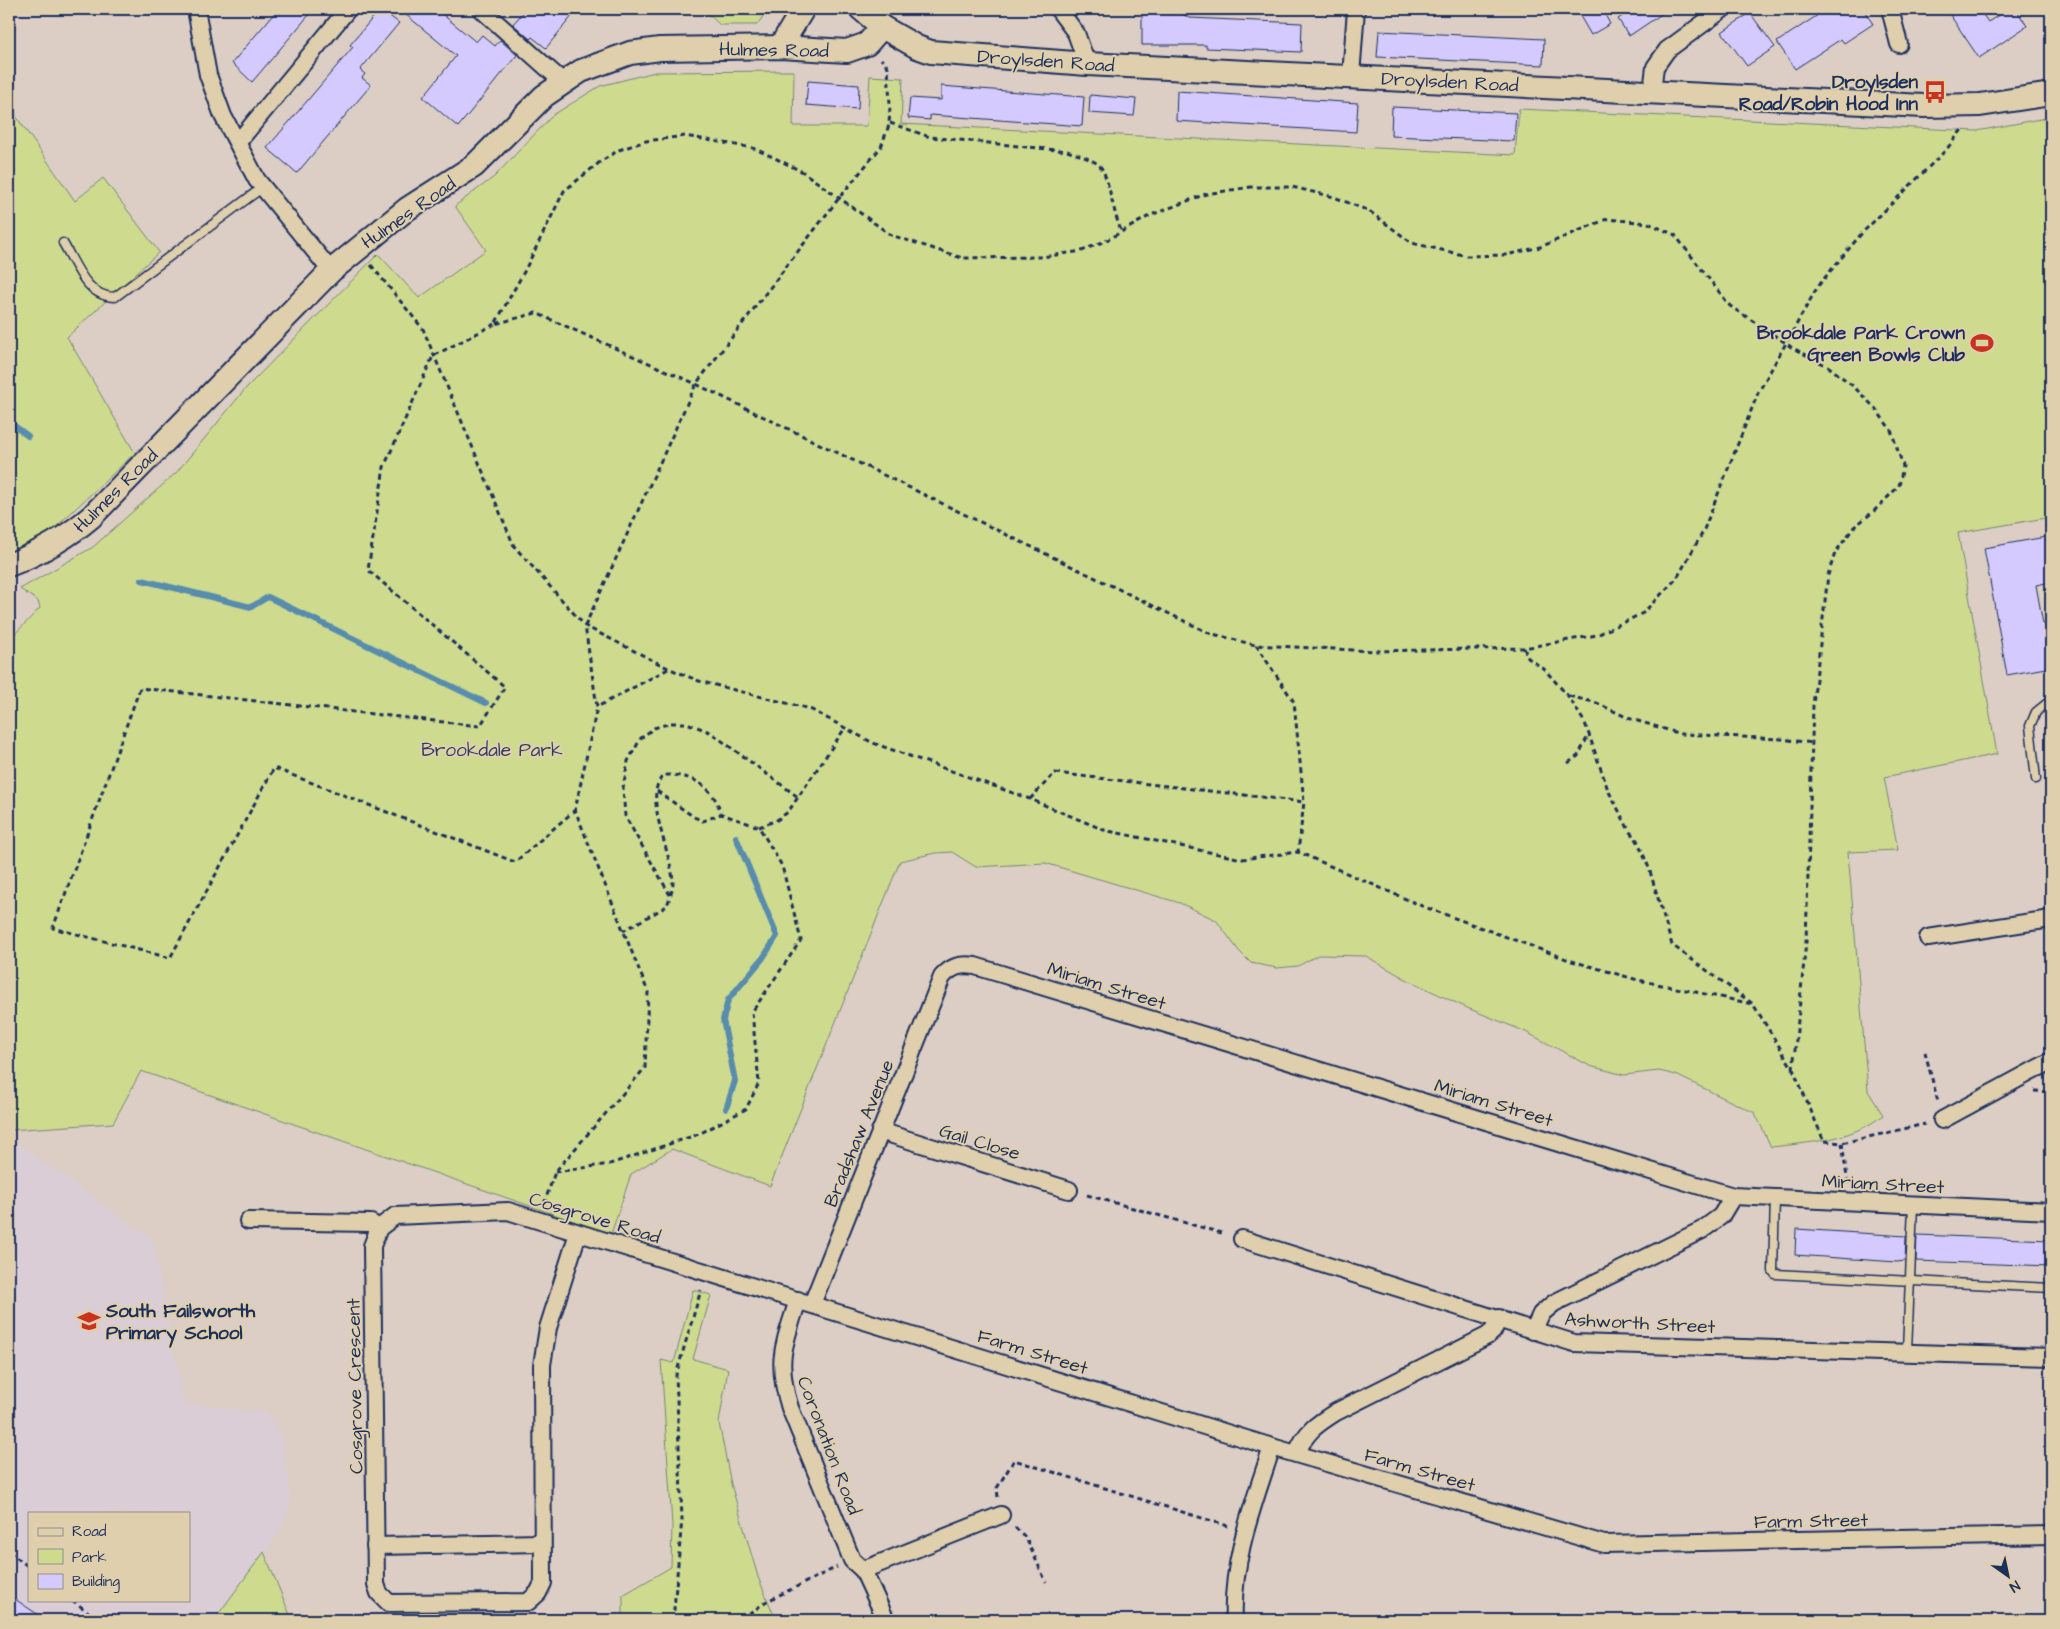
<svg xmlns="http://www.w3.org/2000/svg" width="2060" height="1629" font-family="'Architects Daughter',sans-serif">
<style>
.built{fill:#dacdd5;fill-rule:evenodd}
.green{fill:#cedb8e;stroke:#748576}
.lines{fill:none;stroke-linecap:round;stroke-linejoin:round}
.stream{stroke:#588cad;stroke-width:6}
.building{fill:#d4cafd;stroke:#1b2f5e}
.lane-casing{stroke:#1b2f5e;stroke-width:11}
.street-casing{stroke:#1b2f5e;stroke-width:20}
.secondary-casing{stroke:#1b2f5e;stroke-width:26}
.path{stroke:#1b2f5e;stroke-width:3;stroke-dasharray:5 4;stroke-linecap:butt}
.lane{stroke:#e0cfac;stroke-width:8}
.street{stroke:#e0cfac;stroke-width:16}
.secondary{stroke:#e0cfac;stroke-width:22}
.labels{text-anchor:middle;stroke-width:4;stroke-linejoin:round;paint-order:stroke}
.street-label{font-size:19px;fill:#1b2f5e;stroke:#e0cfac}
.poi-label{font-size:19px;font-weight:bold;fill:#1b2f5e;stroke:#e0cfac;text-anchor:end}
.park-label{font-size:19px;fill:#2d4063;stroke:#e0cfac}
</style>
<rect width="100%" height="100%" fill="#dccec4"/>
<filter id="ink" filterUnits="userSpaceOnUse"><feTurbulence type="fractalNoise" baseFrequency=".02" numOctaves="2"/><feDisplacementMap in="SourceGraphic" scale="10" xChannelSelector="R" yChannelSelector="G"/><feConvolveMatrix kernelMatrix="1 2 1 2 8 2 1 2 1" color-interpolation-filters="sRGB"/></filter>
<g filter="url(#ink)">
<path class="built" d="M9,1137L153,1240L184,1403L267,1412L283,1437L291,1502L279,1534L214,1620H9ZM29,1513H189V1600H29Z"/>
<g class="green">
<path d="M703,9H768L757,25H720Z"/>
<path d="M794,71L793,126H867L870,76L903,78L901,124L1515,155L1519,109L1977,131L2051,117V517L1958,533L1997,754L1884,777L1898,850L1848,852L1868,1091L1883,1115C1853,1140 1808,1143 1771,1147L1755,1113L1676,1075L1659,1071L1624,1075L1590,1066L1526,1032L1465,1007L1404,978L1366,956L1318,955L1298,966L1277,968L1251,963L1239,951L1216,920L1180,903L1045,863L976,867L952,852L935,853L900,861L770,1186L672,1149L631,1174L611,1234L141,1071L113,1123L9,1130V640L40,608L38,601L20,589L93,547L176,473L247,387L378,254L419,298L486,250L455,206L494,177L553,115L600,86L655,72Z"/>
<path d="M9,106L75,201L103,178L159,252L67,337L135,453L44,538L9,553Z"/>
<path d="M693,1290L711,1295L693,1359L728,1369L719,1423L731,1484L758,1577L776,1620H623V1595L671,1567L672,1525L661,1360L674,1363Z"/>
<path d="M264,1552L292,1620H214Z"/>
</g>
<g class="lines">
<g class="stream">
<path d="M9,422L28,436"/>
<path d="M142,580L251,607L268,597L486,703"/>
<path d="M726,1109L735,1081L723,1020L728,1000L763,958L777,936L736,837"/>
</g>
</g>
<g class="building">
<path d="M278,9H314L252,82L232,63Z"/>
<path d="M380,9L399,23L360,70L365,74L362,78L371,85L297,173L267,148L353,47L350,45Z"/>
<path d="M399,9H436L476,42L482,35L495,46L500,40L517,55L458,127L423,97L456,56Z"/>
<path d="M526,9H564L572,16L546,48L532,37L530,39L513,24Z"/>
<path d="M1142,9H1177L1178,12L1190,18L1302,23L1301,52L1206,48V45H1142Z"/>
<path d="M1576,9H1602L1610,24L1591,35Z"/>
<path d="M1633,9H1669L1629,36L1618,19Z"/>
<path d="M1827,9H1863L1873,24L1844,43L1841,39L1795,69L1777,42Z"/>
<path d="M1946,9H1979L1988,22L2008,9H2016L2027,26L1979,58Z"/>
<path d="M1750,13L1775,47L1747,66L1722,32Z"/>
<path d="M1379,31L1544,39L1543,65L1377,57Z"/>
<path d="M808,81L859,85L858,109L806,105Z"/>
<path d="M941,86L1084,97L1082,126L930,115V120L908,118L910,98L941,100Z"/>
<path d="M1177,91L1358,103L1356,132L1176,121Z"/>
<path d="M1090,95L1136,99L1134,116L1089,113Z"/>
<path d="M1392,107L1516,113L1514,141L1391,136Z"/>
<path d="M2051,536V582L2036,585L2043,624L2051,623V667L2007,675L1984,548Z"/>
<path d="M1796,1229L1906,1236L1905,1261L1897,1262L1795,1255Z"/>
<path d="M1917,1235L2051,1240V1266L1916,1261Z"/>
<path d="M9,1595L46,1620H9Z"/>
</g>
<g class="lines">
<defs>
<g id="lane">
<path d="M63,243C76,264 86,297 115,297L263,187"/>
<path d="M2036,779L2030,726L2036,712L2051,700"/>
<path d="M1775,1198L1773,1271L1775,1274L2051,1288"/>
<path d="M1907,1351L1913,1205"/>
</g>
<g id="street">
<path d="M196,9L208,75L223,116L257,180L331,271"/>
<path d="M481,9L563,82"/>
<path d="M1058,9L1076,33L1087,64"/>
<path d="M1890,9L1899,44"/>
<path d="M1351,76L1356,9"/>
<path d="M1652,91L1655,67L1667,50L1723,9"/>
<path d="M238,142L348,9"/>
<path d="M1928,938L2051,919"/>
<path d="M1942,1120L2051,1061"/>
<path d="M880,1131L1069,1190"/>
<path d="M248,1221L371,1223L379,1228"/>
<path d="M578,1233L548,1328L542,1365L543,1583L538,1593L528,1602L389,1603L379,1593L376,1584L372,1246L379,1228L395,1216L508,1211L1272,1447L1604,1544L2051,1535"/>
<path d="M1242,1239L1574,1343L2051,1357"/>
<path d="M798,1300C784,1345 775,1360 790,1408L852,1560L863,1570L886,1620"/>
<path d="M812,1304L942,977C952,966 960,964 975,966L1733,1196L2051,1211"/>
<path d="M1533,1331L1541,1314L1554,1303L1702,1230L1721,1216L1733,1196"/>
<path d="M1297,1453C1305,1432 1317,1424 1336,1412L1487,1336L1493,1331L1499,1318"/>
<path d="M375,1546L542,1543"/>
<path d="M863,1570L1001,1515"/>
<path d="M1234,1620C1231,1560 1254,1503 1272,1447"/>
</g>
<g id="secondary">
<path d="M861,9L882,27L917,47L931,52L1087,64L1924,106L1980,105L2051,94"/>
<path d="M780,47L803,9"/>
<path d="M9,565C40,553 65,539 91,517L331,271L407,209L474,166L544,96L581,71L630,53L660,49L780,47L847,51L867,44L882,27"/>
</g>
</defs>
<use href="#lane" class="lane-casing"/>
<use href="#street" class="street-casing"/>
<use href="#secondary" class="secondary-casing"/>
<g class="path">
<path d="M890,123L930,137L1067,151C1079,155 1090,158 1099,165C1109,174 1113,216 1122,232"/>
<path d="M371,265L423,329L514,546L585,626L668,668L699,681L810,709L873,743L1030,799L1104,830L1242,859L1298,852L1422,906L1572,961L1638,980L1753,1004"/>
<path d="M495,324L433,356L384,467L368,570L505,687L480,726L140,688L53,928L170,958L274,768L515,862L575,810"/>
<path d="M1256,645L1294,702L1304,802L1298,852"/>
<path d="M1524,648L1528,658L1544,669L1568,696L1585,723L1608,790L1630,832L1637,840L1649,868L1672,945L1753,1004L1793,1069L1824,1141L1842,1143L1925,1124"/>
<path d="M668,669L597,707L585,626L696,384L839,198L881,147L889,125L890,106L888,67L881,59"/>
<path d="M1569,696L1597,703L1628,718L1681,734L1781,739L1813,743"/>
<path d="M1568,763L1578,756L1589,734"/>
<path d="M657,791L694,817L703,821L721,814"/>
<path d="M1030,799L1055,773L1304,802"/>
<path d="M759,827L777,820L788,812L845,728"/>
<path d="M670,895L625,816L623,788L628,761L641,738L654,728L671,723H687L710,732L798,797"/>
<path d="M1925,1052L1938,1102"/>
<path d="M1793,1069L1806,942L1813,705L1828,575L1835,553L1854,527L1873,512L1899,486L1903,466L1891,430L1875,408L1853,386L1829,367L1791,347L1786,343L1730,306L1675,235L1648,223L1607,219L1540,247L1506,255L1467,256L1412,243L1369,211L1334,197L1292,187H1251L1206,194L1151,215L1109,239L1082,251L1042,257L962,258L891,235L803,172L775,158L753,148L685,136L646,141L619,150L600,162L564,191L525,270L495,324L536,313L696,384L1209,633L1255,645L1374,651L1524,648L1597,635L1643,613L1677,578L1703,532L1758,393L1818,286L1862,233L1946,150L1964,127"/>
<path d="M2034,1091L2051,1092"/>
<path d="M1842,1143L1848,1184"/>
<path d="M555,1172L610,1164L699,1134L746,1109L759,1083L752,1012L801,940L782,866L759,827L721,814C714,786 692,774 664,775C641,794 673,856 673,883C673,890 669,899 667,906L623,931"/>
<path d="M1087,1195L1225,1234"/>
<path d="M544,1204L555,1172L645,1068L648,992L575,810L597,707"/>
<path d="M998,1497L997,1488L1014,1460L1228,1526"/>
<path d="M1015,1527L1026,1538L1046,1582"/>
<path d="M9,1552L29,1567"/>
<path d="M72,1600L99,1620"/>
<path d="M119,1620L120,1617"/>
<path d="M673,1620L682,1519L676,1375L701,1290"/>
<path d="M742,1620L765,1602L837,1567"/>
</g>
<use href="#lane" class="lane"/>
<use href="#street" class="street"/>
<use href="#secondary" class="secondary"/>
</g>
</g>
<defs>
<symbol id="bus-bare" viewBox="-9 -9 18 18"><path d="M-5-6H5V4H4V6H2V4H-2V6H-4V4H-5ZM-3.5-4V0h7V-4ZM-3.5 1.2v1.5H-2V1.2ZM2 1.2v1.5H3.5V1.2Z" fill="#c8321e" stroke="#e0cfac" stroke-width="2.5" paint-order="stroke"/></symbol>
<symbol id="stadium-bare" viewBox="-9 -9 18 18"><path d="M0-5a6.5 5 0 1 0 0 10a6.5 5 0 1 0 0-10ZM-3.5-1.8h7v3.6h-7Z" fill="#c8321e" stroke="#e0cfac" stroke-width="2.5" paint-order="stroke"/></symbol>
<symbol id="school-bare" viewBox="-9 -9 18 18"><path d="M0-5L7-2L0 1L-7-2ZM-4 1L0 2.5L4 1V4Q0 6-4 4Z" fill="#c8321e" stroke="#e0cfac" stroke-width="2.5" paint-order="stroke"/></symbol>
</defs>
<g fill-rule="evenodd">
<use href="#bus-bare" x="1919" y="76" width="32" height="32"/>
<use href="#stadium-bare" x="1966" y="327" width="32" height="32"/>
<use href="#school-bare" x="73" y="1305" width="32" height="32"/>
</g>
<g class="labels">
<g class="street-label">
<text transform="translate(774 49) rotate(1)" y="7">Hulmes Road</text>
<text transform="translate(1046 60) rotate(4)" y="7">Droylsden Road</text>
<text transform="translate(1450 81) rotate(3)" y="7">Droylsden Road</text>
<text transform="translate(408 212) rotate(-35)" y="7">Hulmes Road</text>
<text transform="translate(115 490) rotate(-45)" y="7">Hulmes Road</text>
<text transform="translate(1107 985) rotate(17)" y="7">Miriam Street</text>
<text transform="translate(1494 1102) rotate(17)" y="7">Miriam Street</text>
<text transform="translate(858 1133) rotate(-68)" y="7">Bradshaw Avenue</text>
<text transform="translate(980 1141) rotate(17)" y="7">Gail Close</text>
<text transform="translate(1883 1183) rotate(3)" y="7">Miriam Street</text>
<text transform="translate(595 1217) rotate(17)" y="7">Cosgrove Road</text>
<text transform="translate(1640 1322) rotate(3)" y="7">Ashworth Street</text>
<text transform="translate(1033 1351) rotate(17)" y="7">Farm Street</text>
<text transform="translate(354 1386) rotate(-91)" y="7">Cosgrove Crescent</text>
<text transform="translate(830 1445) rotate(69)" y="7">Coronation Road</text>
<text transform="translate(1420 1469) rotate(16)" y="7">Farm Street</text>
<text transform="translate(1811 1520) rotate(-1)" y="7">Farm Street</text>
</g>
<g class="poi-label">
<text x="1918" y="88">Droylsden<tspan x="1918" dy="22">Road/Robin Hood Inn</tspan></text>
<text x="1965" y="339">Brookdale Park Crown<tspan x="1965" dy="22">Green Bowls Club</tspan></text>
<text x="106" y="1317" text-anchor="start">South Failsworth<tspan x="106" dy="22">Primary School</tspan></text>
</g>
<g class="park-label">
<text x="492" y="756">Brookdale Park</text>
</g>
</g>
<rect width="2060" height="1629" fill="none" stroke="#e0cfac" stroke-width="30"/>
<rect x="15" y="15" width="2030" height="1599" fill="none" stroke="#1b2f5e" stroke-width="2" filter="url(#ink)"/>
<rect x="28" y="1512" width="162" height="90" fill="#e0cfac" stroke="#918f8d"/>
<rect x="38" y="1528" width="25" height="8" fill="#e0cfac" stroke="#918f8d"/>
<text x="72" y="1536" font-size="15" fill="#1b2f5e">Road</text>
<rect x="38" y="1549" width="25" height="15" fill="#cedb8e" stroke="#918f8d"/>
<text x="72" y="1562" font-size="15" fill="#1b2f5e">Park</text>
<rect x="38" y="1574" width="25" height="15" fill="#d4cafd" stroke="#918f8d"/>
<text x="72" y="1586" font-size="15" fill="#1b2f5e">Building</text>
<g transform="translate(2008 1576) rotate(147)" stroke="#e0cfac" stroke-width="4" paint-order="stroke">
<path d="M0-4L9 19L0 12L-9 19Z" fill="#1b2f5e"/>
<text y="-8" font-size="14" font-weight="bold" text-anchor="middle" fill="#1b2f5e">N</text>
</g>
</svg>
